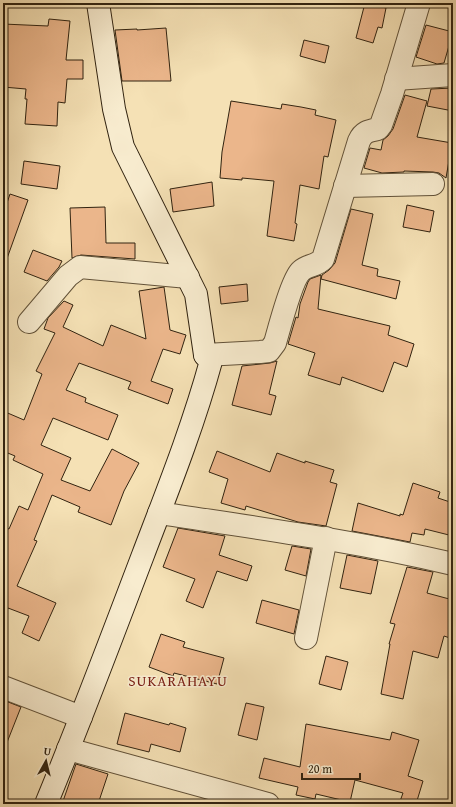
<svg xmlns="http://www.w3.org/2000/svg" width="456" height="807" font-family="'Gentium Book Plus',serif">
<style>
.building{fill:#ebb68b;stroke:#312310}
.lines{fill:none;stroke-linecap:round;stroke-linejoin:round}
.street-casing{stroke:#625239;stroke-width:24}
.secondary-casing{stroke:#312310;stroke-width:24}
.street{stroke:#f8eccf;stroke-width:22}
.secondary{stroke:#f8eccf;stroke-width:22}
.labels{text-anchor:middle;stroke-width:3;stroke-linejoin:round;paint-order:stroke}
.quarter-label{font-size:15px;letter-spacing:1px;fill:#7a1f14;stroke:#f8eccf}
</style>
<rect width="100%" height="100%" fill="#f5e1b5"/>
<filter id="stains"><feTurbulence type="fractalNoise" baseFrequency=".005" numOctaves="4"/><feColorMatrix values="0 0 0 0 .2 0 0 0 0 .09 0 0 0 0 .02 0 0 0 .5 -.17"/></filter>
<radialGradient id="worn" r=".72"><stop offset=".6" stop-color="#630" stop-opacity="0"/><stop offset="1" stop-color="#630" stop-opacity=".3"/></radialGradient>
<g class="building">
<path d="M365,3L386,8L382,28L378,27L373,43L356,38Z"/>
<path d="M49,19L70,21L66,60H83V79H67L65,103L58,102L57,126L25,124L27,99H25L26,89L3,87V24L48,26Z"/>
<path d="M426,25L453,32L444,63L437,64L416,57Z"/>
<path d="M166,28L171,81H122L115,30L137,29V30Z"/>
<path d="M304,40L329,46L325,63L300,56Z"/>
<path d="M453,88V111L427,106L431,89Z"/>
<path d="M405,95L427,101L417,137L452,143L446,178L439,173L433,172L404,171V172L382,173L364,168L370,148L381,150L383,140L388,136L393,129Z"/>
<path d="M231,101L281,109L282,104L301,107L316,110L315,115L336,120L328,157L324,156L319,189L300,185L295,223L297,224L294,241L267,236L274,181L242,178V180L220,178L222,152Z"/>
<path d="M24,161L60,166L57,189L21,184Z"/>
<path d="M212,182L214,206L173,212L170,189Z"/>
<path d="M10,194L28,200L5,264H3V215Z"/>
<path d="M407,205L434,211L430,232L403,227Z"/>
<path d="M105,207L106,243H135V259L81,255L72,258L70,208Z"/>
<path d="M351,209L373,214L362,265L378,269L377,276L400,281L396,299L321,279L322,275L329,270L335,263Z"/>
<path d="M33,250L62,261L59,267L47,281L24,272Z"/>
<path d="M321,275L318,309L390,326L388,335L414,344L407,367L394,362L383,392L342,377L340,385L308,375L315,353L288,344L296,317L298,318L300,304L308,282L310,279Z"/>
<path d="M247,284L248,301L221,304L219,287Z"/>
<path d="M164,287L170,330L186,335L180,354L163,349L151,381L173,389L168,404L128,389L131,382L79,363L66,390L86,398L85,402L118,415L108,440L53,418L41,445L71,458L61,480L90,491L112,449L139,463L124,491L111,525L78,512L80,507L52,495L34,540L37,541L17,586L56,603L39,641L22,633L29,616L8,608L3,620V527L9,529L19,506L28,510L43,474L13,460L15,456L3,451V411L24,420L42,374L36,371L55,333L44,329L48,318L64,301L73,305L63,327L103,346L111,325L146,339L139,291Z"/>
<path d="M277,361L269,394L276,396L271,415L232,405L242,366L270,363Z"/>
<path d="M217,451L270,472L277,453L305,463V461L334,470L330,482L337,484L326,526L298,522L246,506L245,510L221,503L228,479L209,472Z"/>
<path d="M413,483L440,492L438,498L453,503V536L425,529L424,535L412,533L410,542L352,531L358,503L400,516V514L403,515Z"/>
<path d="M178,528L225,536L219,555L252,566L247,581L217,571L203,608L186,601L195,579L163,567Z"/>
<path d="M292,546L311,549L306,576L285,570Z"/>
<path d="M347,555L378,561L371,594L340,588Z"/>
<path d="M407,567L433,572L427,593L453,600V639L444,636L438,658L413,651L403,699L381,694L390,644H389L395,624L390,623Z"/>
<path d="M262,600L299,610L294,634L256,623Z"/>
<path d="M161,634L185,642L183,647L224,658L217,684L174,673L173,676L149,667Z"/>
<path d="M326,656L348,662L341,690L319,684Z"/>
<path d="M3,700L21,707L4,750L3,749Z"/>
<path d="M246,703L264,707L257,740L238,735Z"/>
<path d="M125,713L169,725L170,723L186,728L180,752L151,744L149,752L117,744Z"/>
<path d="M306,724L390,740L392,732L419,740L408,776L423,781L416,804H399L403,793L355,780L350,802L316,794L315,799L296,795L298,787L259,778L264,758L300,767Z"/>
<path d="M76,764L108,774L98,804H62Z"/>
</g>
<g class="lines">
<defs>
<g id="street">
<path d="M396,79L453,75"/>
<path d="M345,186L433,184"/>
<path d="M29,322L68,276L80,267L188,277"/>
<path d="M205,355L260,352L269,351L275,343C279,329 292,279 301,271C307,265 317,266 323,259L359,141C363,132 368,131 378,129L381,125L392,94L419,3"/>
<path d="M159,513C257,528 356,541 453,564"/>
<path d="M306,638L326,538"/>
<path d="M3,687L81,717"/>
<path d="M68,749L268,804"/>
</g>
<path id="secondary" d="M46,804C80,722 111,639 143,555C167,492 193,427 211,361L205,355L196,294L123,147L114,109L98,3"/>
</defs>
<use href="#street" class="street-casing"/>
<use href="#secondary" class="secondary-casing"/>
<use href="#street" class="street"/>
<use href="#secondary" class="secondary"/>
</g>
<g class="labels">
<g class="quarter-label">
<text x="178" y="686">SUKARAHAYU</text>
</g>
</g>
<rect width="456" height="807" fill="none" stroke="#f5e1b5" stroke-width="16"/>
<rect x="4" y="4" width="448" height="799" fill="none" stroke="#312310" stroke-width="2"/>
<rect x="8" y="8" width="440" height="791" fill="none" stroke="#312310"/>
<g transform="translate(46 761) rotate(8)" stroke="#f8eccf" stroke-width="3" paint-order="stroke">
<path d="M0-3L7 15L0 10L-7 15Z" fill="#312310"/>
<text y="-6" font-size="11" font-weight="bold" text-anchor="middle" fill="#312310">U</text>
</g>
<path d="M302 773v6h58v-6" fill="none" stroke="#312310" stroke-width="2"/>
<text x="308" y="773" font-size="12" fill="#312310" stroke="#f8eccf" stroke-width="3" paint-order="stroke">20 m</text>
<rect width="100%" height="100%" filter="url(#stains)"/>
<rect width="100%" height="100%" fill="url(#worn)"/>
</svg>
